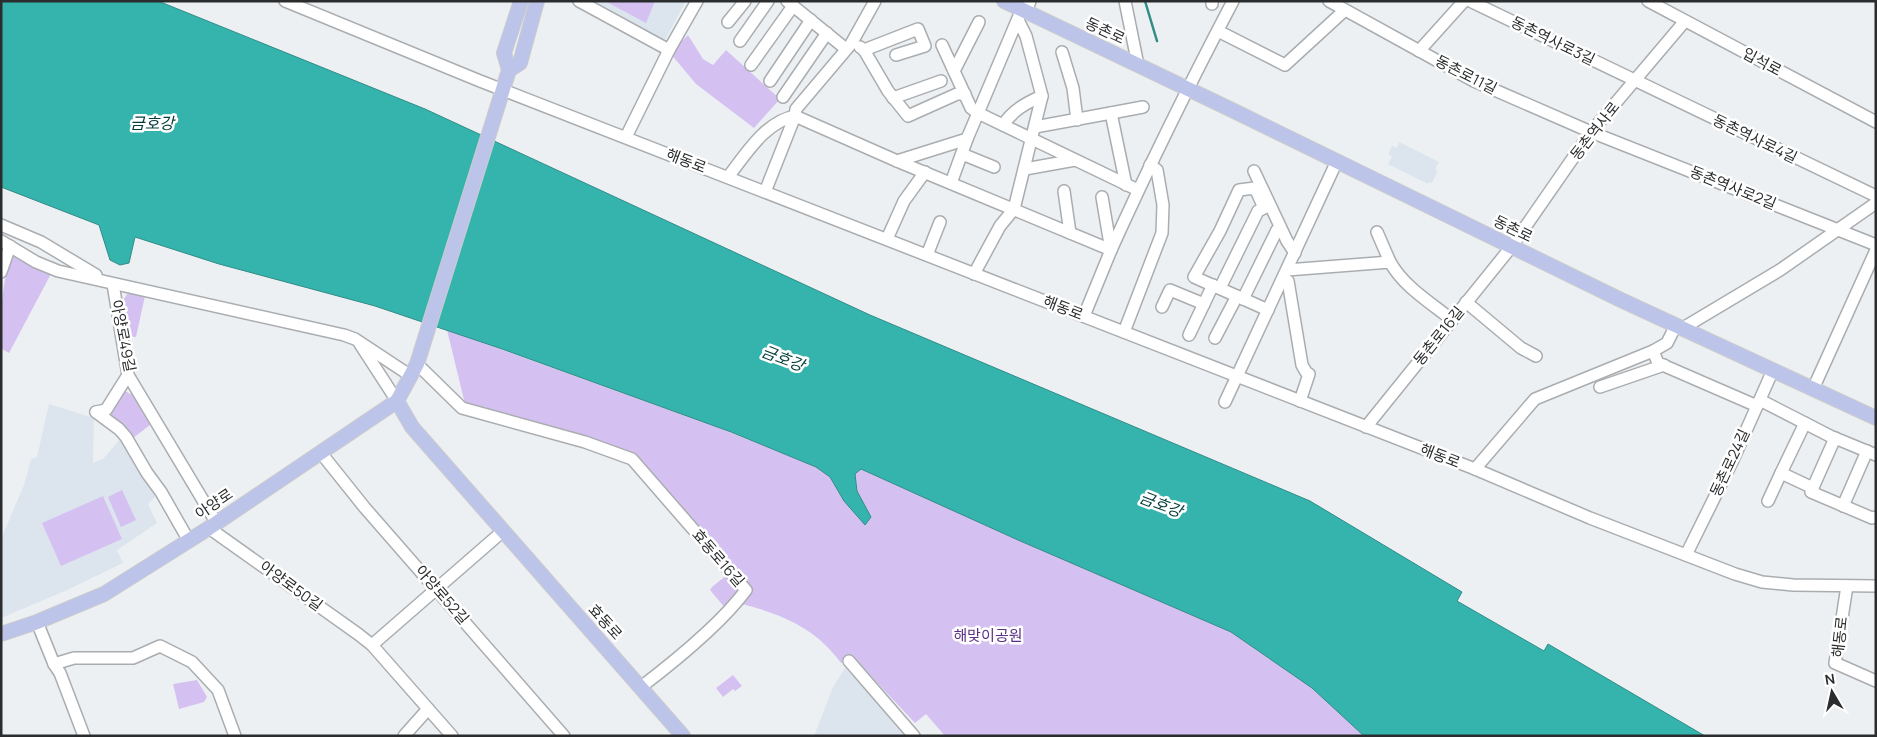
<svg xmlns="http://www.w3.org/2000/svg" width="1877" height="737" font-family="Manrope,'Noto Sans KR',sans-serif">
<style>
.built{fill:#dce5ee}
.green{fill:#d5c1f1}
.water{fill:#35b4ad;stroke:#328b87}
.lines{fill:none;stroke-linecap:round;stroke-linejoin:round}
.stream{stroke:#328b87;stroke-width:2.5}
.minor-casing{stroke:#aaadb0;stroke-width:14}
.major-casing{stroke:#cccccd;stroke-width:16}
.minor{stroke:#fff;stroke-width:11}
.major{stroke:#bcc4e9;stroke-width:14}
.labels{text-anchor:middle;stroke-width:5;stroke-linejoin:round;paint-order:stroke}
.street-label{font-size:15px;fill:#2a2c2d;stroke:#fff}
.park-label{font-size:15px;fill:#5b3186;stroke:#fff}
.water-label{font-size:16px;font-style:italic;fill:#023d3a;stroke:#fff}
</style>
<rect width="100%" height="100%" fill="#edf0f3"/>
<g class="built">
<path d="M586,1H686L665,40Z"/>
<path d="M1399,142L1439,162L1435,170L1438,171L1432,183L1429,182L1428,184L1388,164L1392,156L1388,154L1392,146L1397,148Z"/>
<path d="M49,404L94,418L93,463L104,458L122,437L157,495L148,504L157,523L117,550L123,563L65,591L1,618V539L24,485L31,459L37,457Z"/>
<path d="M845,668L909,736H814L833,687Z"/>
</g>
<g class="green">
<path d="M605,1H655L646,23Z"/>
<path d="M688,35L703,59L713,65L726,50L780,99L754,128L696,84L670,53Z"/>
<path d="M14,256L52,272L9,353L2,349L1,350C1,324 0,275 14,256Z"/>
<path d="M128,293L145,296L136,337L126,336L120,305Z"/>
<path d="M447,330L719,428L816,467L830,477L844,501L871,517L857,491L855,474L861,469L1018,540L1231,632L1312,688L1364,736H945L926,714L915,723L851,655L841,663C816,628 781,614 742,604L750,592L638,460L465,404Z"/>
<path d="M125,391L138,398L141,410L150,425L133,438L110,413Z"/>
<path d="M122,490L136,520L121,527L108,497Z"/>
<path d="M103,496L122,539L61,566L42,523Z"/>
<path d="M728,574L741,589L726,609L710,590L712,587Z"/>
<path d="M733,675L742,686L735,691L733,689L723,697L716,688Z"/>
<path d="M197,680L207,697L204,702L179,709L173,684Z"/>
</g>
<path class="water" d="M1,1H158L425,109L870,315L1310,501L1462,592L1457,601L1544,651L1548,644L1705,736H1364L1312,688L1231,632L1018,540L861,469L855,474L857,491L871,517L865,525L844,501L830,477L816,467L731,432L502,349L375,306L219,264L135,237L129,263L120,265L110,260L99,225L1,187Z"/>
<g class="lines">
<path class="stream" d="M1145,1L1157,41"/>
<defs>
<g id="minor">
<path d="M285,1L480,81L1475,469L1590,518L1735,574L1762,582L1793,585L1876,586"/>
<path d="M579,1L669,50L626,137"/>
<path d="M787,1L846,49"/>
<path d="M1125,1L1138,65"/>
<path d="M1212,1V4"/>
<path d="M1329,1L1474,81L1591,132L1876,245"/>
<path d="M1470,1L1876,196"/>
<path d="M1648,1L1876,122"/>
<path d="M1026,12L1030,1"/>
<path d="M728,22L745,1"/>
<path d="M1218,31L1285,65L1345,10"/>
<path d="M740,41L768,1"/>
<path d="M942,45L971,108L978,113L1138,190"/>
<path d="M860,47L864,50L918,29L925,46L896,55"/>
<path d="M669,50L697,1"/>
<path d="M864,50L888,91L908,116L957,94H965"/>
<path d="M1419,51L1464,1"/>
<path d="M1062,52L1073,88L1077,120"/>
<path d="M751,65L793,6"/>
<path d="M954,71L979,22"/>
<path d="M770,81L811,20"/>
<path d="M783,97L827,33"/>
<path d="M893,98L941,81"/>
<path d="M1111,113L1143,107"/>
<path d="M1003,125C1013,110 1026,103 1042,96"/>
<path d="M1035,127L1111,113L1126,185"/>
<path d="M962,154L994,167"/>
<path d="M897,161L967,139"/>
<path d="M1025,169L1075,160"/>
<path d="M1254,171L1287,241L1295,253"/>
<path d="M728,177C746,154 765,122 795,116L897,161L1111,250L1084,316"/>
<path d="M951,183L967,139L1019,16"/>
<path d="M1064,191L1070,233"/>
<path d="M765,192L795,116L796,109L851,44L875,1"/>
<path d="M1102,197L1111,250"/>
<path d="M1,225L41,242L96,275"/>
<path d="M1377,232L1390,262"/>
<path d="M887,239L904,201L925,172"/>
<path d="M1,241L36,262L58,271L344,335L355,339L411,376"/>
<path d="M1111,250C1149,166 1190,83 1233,1"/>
<path d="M927,255L940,222"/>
<path d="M1287,270L1390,262C1404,287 1430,302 1452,320"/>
<path d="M1,272L10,246"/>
<path d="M974,274L1000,226L1014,209L1042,96L1026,36L1018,20"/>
<path d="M1283,278L1288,281L1302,365L1306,372L1309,374L1300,401"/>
<path d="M113,284L128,375L216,522"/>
<path d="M1220,288L1258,211L1264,208L1255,188L1239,190L1220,231L1194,277L1268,310"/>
<path d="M1243,299L1277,230L1280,228"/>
<path d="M1466,302L1521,348L1536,356"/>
<path d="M1162,307L1170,290L1204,304"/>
<path d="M1683,328L1780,270L1876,203"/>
<path d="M1124,332L1162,233L1163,205L1157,170L1150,165"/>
<path d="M1189,335L1213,285"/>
<path d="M1215,338L1237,296"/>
<path d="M360,344L397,401"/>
<path d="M1653,351L1667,343L1676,325"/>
<path d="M417,364L462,408L585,442L632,459L746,590C721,624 675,661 641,687"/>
<path d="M1600,387L1664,365"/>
<path d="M1813,389L1876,250"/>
<path d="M1760,400L1830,436L1876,455"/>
<path d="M1225,402L1337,161"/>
<path d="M96,412L119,429L126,437L147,473L161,492L189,541"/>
<path d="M96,412L106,410L128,375"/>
<path d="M1805,423L1781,473L1813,488"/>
<path d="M1366,427L1512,246L1591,132L1685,21"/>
<path d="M1835,438L1811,492L1872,518L1876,517"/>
<path d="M321,453L365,508L564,736"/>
<path d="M1475,469L1535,399L1653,351L1658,363L1757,406"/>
<path d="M1768,501L1781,473"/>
<path d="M1843,506L1867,451"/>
<path d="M209,528L358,634L372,645L452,736"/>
<path d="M1686,555L1733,460L1773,370"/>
<path d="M1847,586L1835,663L1876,681"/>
<path d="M37,622L54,664L60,673L84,736"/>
<path d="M372,645L503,531"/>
<path d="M849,661L914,736"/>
<path d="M54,664L74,658H133L160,646L192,662L218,690L235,736"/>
<path d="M404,736L428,709"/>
</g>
<g id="major">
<path d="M1004,1L1232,110L1621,300L1876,418"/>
<path d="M509,70L520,63L537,1"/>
<path d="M397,401L412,427L683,736"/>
<path d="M1,634L37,622L104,594L209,528L397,401L417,364L503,89L509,70L504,53L521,1"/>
</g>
</defs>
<use href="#minor" class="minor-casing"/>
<use href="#major" class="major-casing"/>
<use href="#minor" class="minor"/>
<use href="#major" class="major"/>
</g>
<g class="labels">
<g class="street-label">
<text transform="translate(1105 31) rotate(25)" y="5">동촌로</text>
<text transform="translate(1553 41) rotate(26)" y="5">동촌역사로3길</text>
<text transform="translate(1762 62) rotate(28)" y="5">입석로</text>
<text transform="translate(1466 75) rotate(27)" y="5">동촌로11길</text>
<text transform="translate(1595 131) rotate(-52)" y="5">동촌역사로</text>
<text transform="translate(1755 139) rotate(26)" y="5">동촌역사로4길</text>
<text transform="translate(686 161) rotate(21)" y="5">해동로</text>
<text transform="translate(1733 188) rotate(22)" y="5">동촌역사로2길</text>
<text transform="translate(1513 229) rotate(26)" y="5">동촌로</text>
<text transform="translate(1063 308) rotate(21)" y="5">해동로</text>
<text transform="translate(123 336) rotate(79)" y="5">아양로49길</text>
<text transform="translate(1439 336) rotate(-51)" y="5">동촌로16길</text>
<text transform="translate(1440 456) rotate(21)" y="5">해동로</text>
<text transform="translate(1730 463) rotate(-65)" y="5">동촌로24길</text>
<text transform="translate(214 504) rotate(-34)" y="5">아양로</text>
<text transform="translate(718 558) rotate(49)" y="5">효동로16길</text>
<text transform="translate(291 586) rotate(36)" y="5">아양로50길</text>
<text transform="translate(442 595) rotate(49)" y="5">아양로52길</text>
<text transform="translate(605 622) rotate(48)" y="5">효동로</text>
<text transform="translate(1840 637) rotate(-84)" y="5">해동로</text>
</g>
<g class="park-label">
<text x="988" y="641">해맞이공원</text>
</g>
<g class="water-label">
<text x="152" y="129">금호강</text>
<text transform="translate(783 358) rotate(21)" y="6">금호강</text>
<text transform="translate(1161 504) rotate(21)" y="6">금호강</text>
</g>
</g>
<rect width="1877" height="737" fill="none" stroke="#2a2c2d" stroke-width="5"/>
<g transform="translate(1832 692) rotate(351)" stroke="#ffffff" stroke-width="4" paint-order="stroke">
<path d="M0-4L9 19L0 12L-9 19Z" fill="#2a2c2d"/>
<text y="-8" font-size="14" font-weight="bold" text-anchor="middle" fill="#2a2c2d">N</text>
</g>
</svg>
